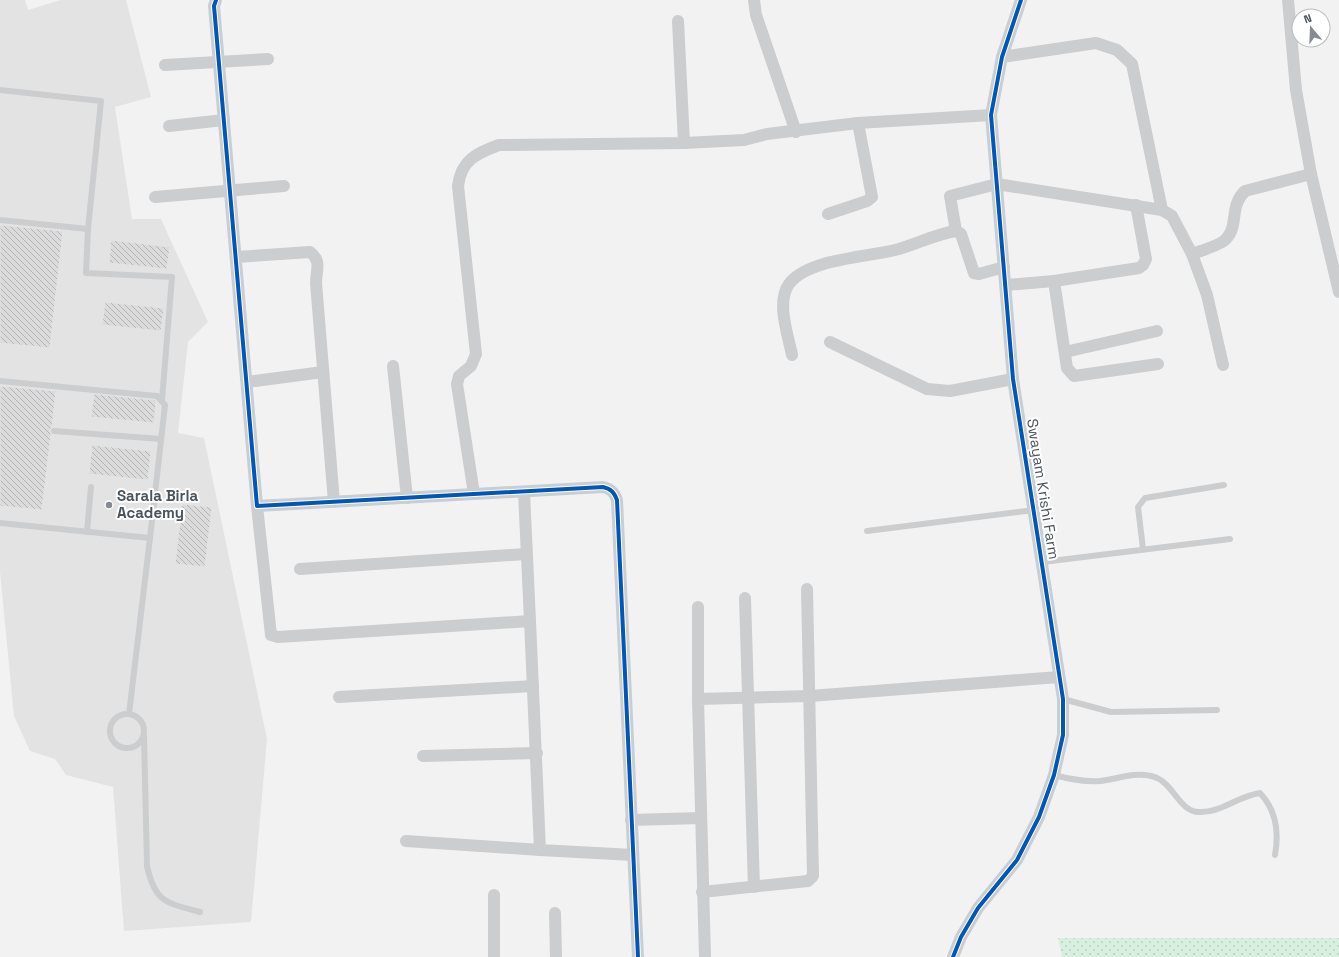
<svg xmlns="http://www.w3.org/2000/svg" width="1339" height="957" font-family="'Space Grotesk',sans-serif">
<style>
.education{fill:#e4e3e3}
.grass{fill:url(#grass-dots)}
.building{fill:url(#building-back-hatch);stroke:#e3e4e4}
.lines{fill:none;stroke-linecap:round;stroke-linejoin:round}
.service{stroke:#cccdcf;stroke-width:6}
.minor{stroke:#cccdcf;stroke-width:12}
.cycleway-casing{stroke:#fff;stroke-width:6}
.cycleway{stroke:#0057b8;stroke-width:4}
.poi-dot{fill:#858b91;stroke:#fff;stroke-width:1.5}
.labels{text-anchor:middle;stroke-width:4;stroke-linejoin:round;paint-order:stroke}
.street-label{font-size:15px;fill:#4a545d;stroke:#fff}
.poi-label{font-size:15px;font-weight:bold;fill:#4a545d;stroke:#fff;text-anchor:start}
</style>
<defs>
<pattern id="grass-dots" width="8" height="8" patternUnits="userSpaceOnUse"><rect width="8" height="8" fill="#d8efe0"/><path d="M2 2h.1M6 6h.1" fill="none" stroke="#bbcfc3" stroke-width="1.8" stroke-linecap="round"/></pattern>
<pattern id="building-back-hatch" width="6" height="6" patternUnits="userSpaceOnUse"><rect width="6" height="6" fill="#dbdbdc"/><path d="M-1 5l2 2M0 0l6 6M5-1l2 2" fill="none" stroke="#b4b4b6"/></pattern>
</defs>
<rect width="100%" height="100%" fill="#f2f2f2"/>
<path class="education" d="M0,0H25L28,10L61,0H126L151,97L115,107L132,219H161L208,322L188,342L178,433L204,438L267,739L251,922L124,931L113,787L66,775L55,759L30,751L14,716L0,572Z"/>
<path class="grass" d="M1058,938H1339V957H1062Z"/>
<g class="building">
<path d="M0,225L63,231L50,348L0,343Z"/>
<path d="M111,240L170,247L167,269L109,263Z"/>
<path d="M105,302L164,308L161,331L102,325Z"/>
<path d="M0,386L56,391L52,427L50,430L51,434L42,510L0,506Z"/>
<path d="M94,394L155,400L156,402L154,423L91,417Z"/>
<path d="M92,445L151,451L148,480L89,474Z"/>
<path d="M182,504L212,507L205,567L175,564Z"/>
</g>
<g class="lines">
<g class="service">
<path d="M0,90L101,101L88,229L86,273L172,277L162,400"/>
<path d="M0,220L88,229"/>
<path d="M0,381L157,396L165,405L150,538L0,523"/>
<path d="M54,431L161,439"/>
<path d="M867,531L1034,510"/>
<path d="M87,532L91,487"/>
<path d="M1143,549L1138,507L1145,498L1224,485"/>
<path d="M1043,562L1230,539"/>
<path d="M1063,699L1111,712L1217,710"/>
<circle cx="127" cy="731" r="17"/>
<path d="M129,714L150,538"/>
<path d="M144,737L147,866C155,903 167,903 200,912"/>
<path d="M1054,775C1069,779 1085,782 1100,781C1118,779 1140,770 1157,778C1173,784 1180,812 1199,812C1221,813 1238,796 1260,793C1276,810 1279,833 1275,855"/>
</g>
<g class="minor">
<path d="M216,0L214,6L257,506L603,487C611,489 614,492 617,500L638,957"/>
<path d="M754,0L756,15L796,132"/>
<path d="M678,21L684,143"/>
<path d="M1002,57L1096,43L1117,50L1132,64L1162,210"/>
<path d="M165,65L268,59"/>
<path d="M169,126L224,120"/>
<path d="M1311,174L1339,292"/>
<path d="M155,197L284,186"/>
<path d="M828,214L867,201L872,197L858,123"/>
<path d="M956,231L950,196L997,184L1162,210L1172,216L1192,254L1207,295L1223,365"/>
<path d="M1192,254C1200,251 1221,245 1226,239C1239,226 1229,206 1245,191L1311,174L1296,90L1288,0"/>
<path d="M236,257L310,252C322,261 316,270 316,283L334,502"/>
<path d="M1054,281L1067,368L1074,376L1158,364"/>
<path d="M1006,285L1054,281L1139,268L1143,265L1146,259L1136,205"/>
<path d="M830,342L927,389L950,391L1013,379"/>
<path d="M1065,352L1157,331"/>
<path d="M792,355C788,335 776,302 789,284C807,259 867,257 895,250C915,245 935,234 956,231L961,234L974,273L979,274L1004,267"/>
<path d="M393,366L407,498"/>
<path d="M247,382L323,372"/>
<path d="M524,492L530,621"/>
<path d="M474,494L457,384L459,376L471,366L476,354L458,186C461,160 477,153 499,145L684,143L744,140L767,134L858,123L991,115"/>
<path d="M257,506L271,635L278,637L530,621L540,850L633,855"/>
<path d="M300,569L526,554"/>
<path d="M745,598L754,887"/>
<path d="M698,607V699"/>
<path d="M339,697L533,686"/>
<path d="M423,756L537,753"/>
<path d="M631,820L701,818"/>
<path d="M406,841L540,850"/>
<path d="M702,892L808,881L813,876L807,589"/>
<path d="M555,913L556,957"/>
<path d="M494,957V895"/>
<path d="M705,957L698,699L810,696L1059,677"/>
<path d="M953,957L961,937L978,908L1017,860L1039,817L1054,775L1063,735V699L1013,379L991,115L1002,57L1021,0"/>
</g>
<defs>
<g id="cycleway">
<path d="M216,0L214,6L257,506L603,487C611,489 614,492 617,500L638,957"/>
<path d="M953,957L961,937L978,908L1017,860L1039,817L1054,775L1063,735V699L1013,379L991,115L1002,57L1021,0"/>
</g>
</defs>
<use href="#cycleway" class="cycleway-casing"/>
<use href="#cycleway" class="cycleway"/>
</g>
<circle class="poi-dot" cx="109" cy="505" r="4"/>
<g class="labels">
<g class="street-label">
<text transform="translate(1043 489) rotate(81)" y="5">Swayam Krishi Farm</text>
</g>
<g class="poi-label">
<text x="117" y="501">Sarala Birla<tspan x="117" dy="17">Academy</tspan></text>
</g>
</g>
<g transform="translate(1311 28) rotate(341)"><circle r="19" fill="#ffffff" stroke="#b7bbbe"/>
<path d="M0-3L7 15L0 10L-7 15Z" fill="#858b91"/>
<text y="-6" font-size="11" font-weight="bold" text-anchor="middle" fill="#4a545d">N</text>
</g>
</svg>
